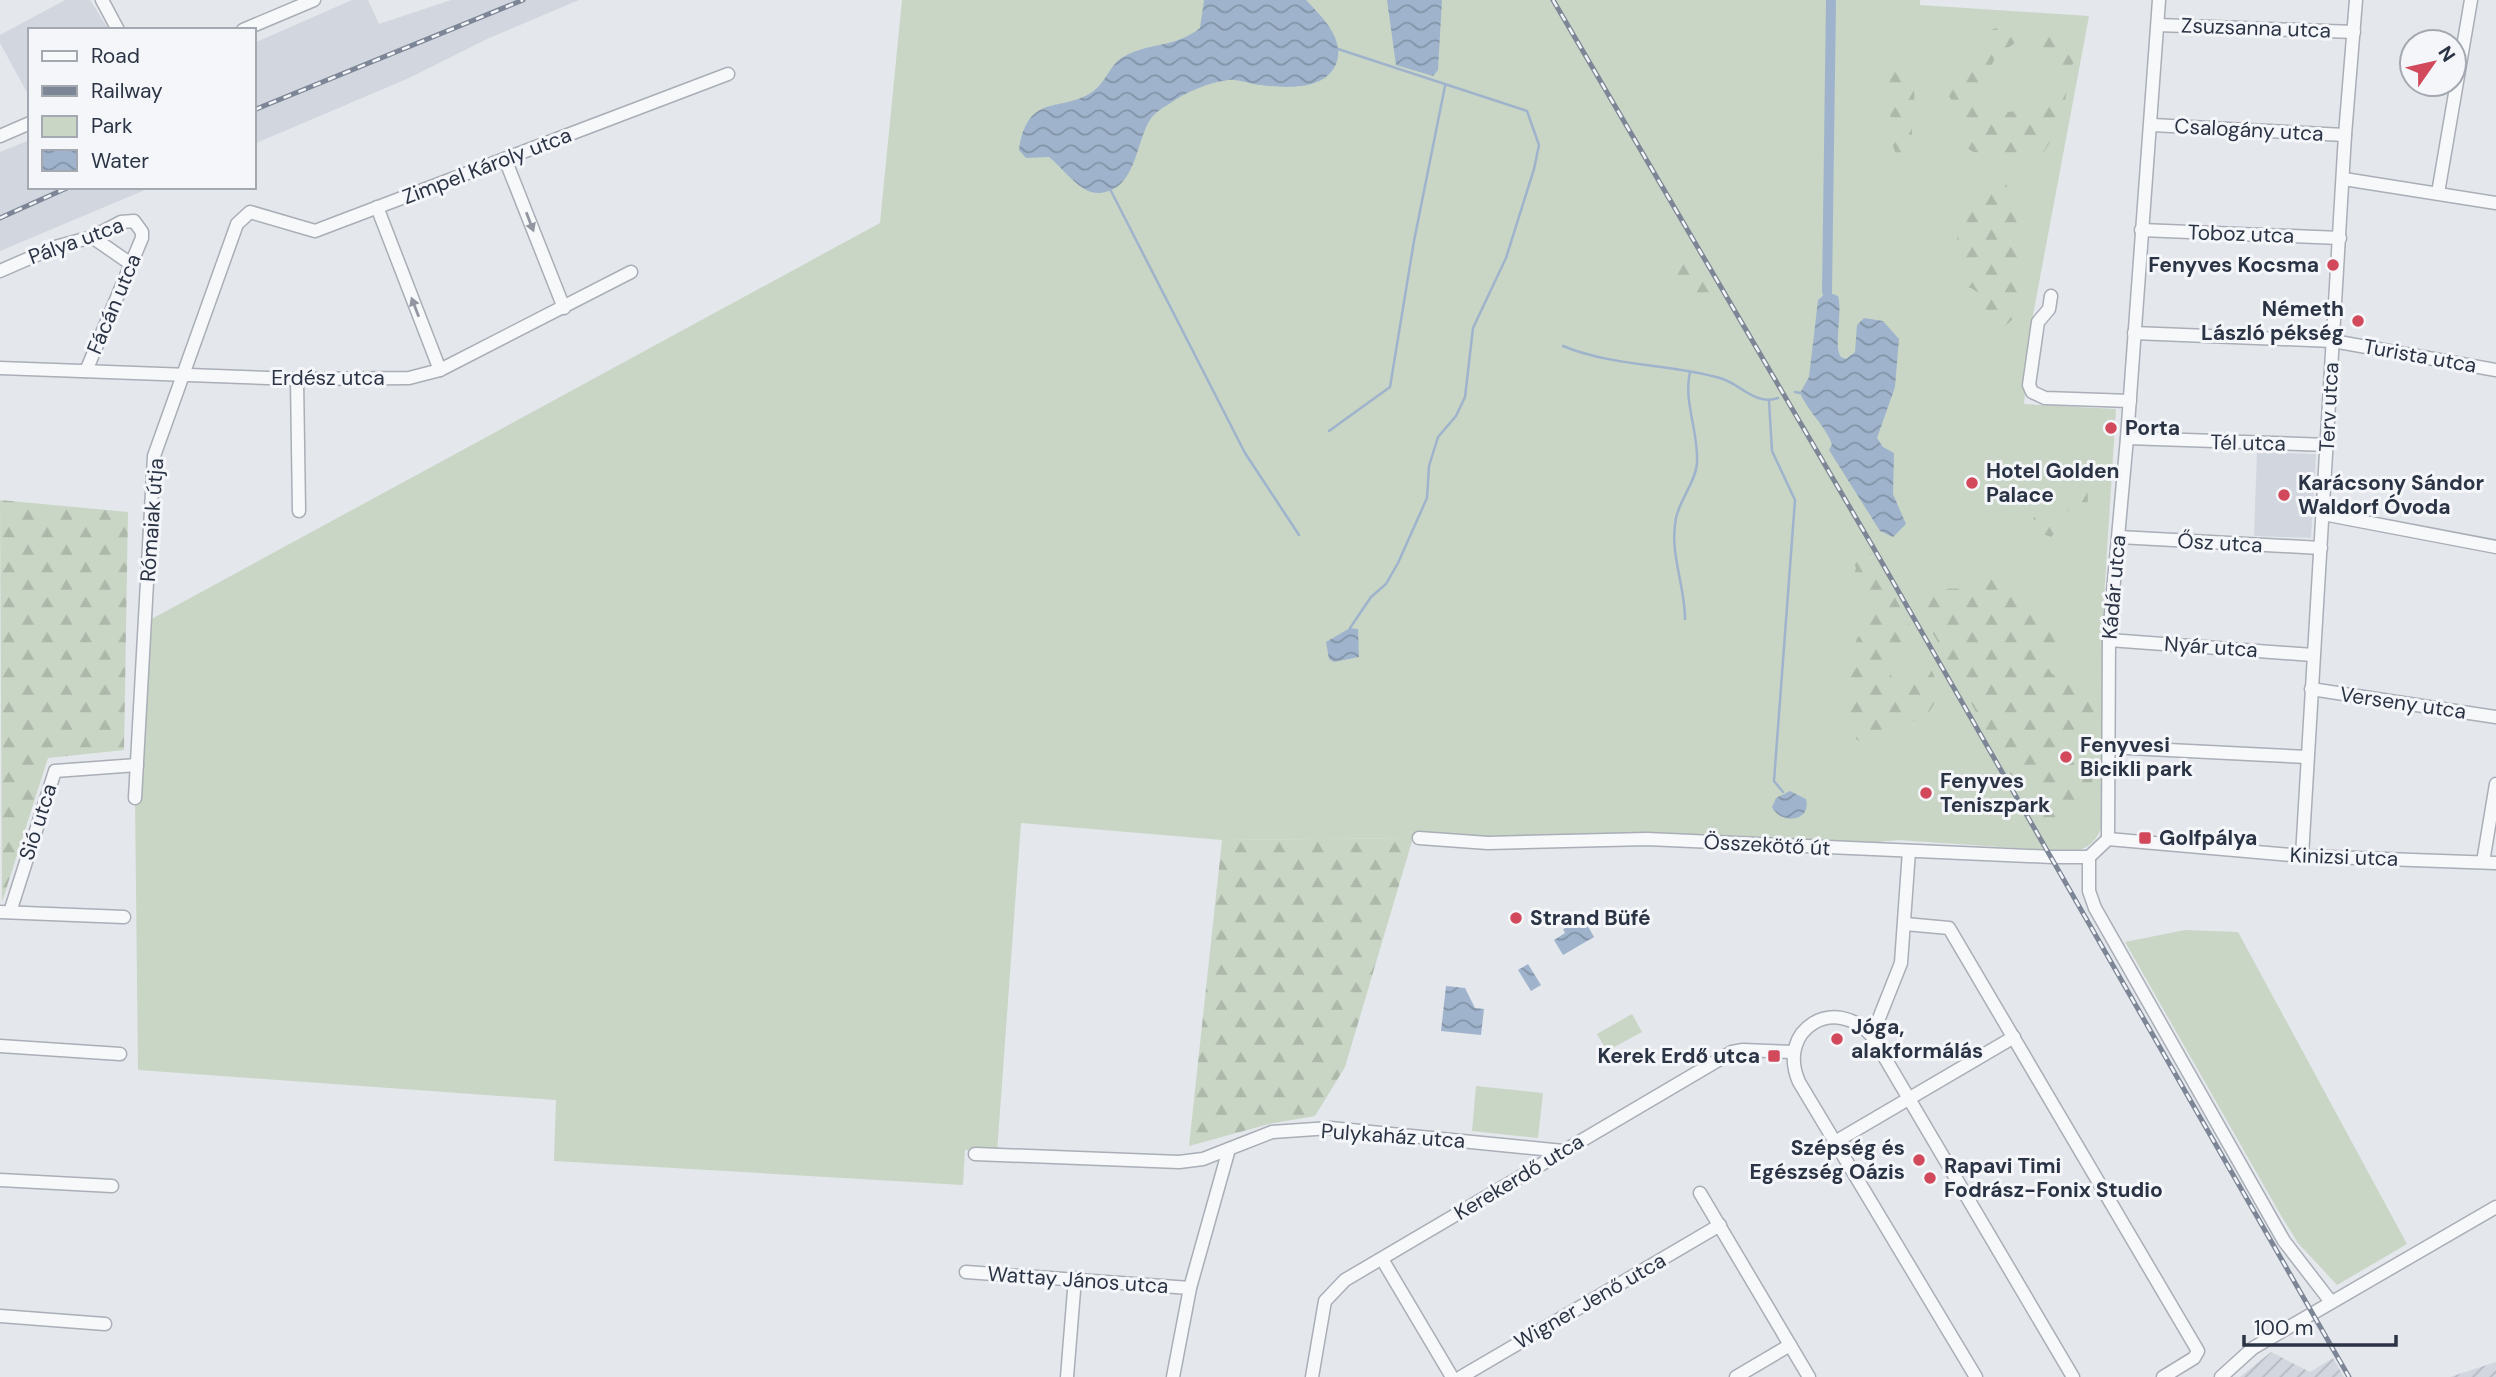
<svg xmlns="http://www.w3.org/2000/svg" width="2496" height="1377" font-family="'DM Sans',sans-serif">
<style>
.built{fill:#d2d6de}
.industrial{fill:url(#industrial-furrows)}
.green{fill:#c9d6c5}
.forest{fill:url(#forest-firs)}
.water{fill:url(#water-waves)}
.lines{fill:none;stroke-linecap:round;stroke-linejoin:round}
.stream{stroke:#9fb4cc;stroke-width:2.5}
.canal{stroke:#9fb4cc;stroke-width:10}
.minor-casing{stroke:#a9aeb7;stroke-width:15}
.minor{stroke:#f7f8fa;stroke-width:12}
.rail-casing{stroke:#7d8696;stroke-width:5}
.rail{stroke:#f4f6f9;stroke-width:2.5;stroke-dasharray:8;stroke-linecap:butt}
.oneway{fill:#9196a0}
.poi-dot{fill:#d1495b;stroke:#f4f6f9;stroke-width:2.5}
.labels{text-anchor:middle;stroke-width:6;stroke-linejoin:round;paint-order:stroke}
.street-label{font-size:21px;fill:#2b3445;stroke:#f4f6f9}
.poi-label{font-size:21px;font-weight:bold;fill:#2b3445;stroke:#f4f6f9;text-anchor:start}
</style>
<defs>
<pattern id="industrial-furrows" width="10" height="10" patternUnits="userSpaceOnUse" patternTransform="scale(1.75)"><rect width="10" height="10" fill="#d2d6de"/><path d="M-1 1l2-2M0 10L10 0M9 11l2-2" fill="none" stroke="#b4b8c0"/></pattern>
<pattern id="forest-firs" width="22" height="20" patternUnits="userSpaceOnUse" patternTransform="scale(1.75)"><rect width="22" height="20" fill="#c9d6c5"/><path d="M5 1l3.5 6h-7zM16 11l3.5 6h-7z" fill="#adb8ab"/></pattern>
<pattern id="water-waves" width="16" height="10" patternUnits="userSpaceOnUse" patternTransform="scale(1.75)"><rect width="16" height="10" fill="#9fb4cc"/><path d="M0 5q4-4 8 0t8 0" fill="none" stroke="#8293a7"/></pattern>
</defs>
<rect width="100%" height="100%" fill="#e4e7ec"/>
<g class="built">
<path d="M65,0H90L109,30H30V98L0,43V35Z"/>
<path d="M352,0H368L379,24L451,0H579L487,39L409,78L254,144V43Z"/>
<path d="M30,140V187H152L0,251V152Z"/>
<path d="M2257,452L2316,454L2311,538L2254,536Z"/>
</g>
<g class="industrial">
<path d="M2271,1352L2310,1372L2333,1358L2344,1377H2240Z"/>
<path d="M2496,1362V1377H2450Z"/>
</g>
<g class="green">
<path d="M902,0H1920V5L2089,16L2030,331L2024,404L2116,409L2104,599L2102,827C2095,842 2089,848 2073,852L1898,840L1821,848L1419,838L1222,840L1021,823L997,1152L965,1150L963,1185L554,1161L556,1100L138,1070L135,798L146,622L880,223Z"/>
<path d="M2185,930L2238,932L2407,1244L2337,1285L2298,1243L2279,1212L2125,942Z"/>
<path d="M1632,1014L1642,1032L1607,1051L1597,1034Z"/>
<path d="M1476,1086L1543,1093L1538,1138L1472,1131Z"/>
</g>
<g class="forest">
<path d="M2006,24L2021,31L2018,41L1996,56L1979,92L1980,101L1992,113L2035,110L2051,103L2059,64L2052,55H2044L2035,46L2043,32L2063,30L2076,49L2059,128L2042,155L2010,168C2004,188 2005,204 2023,217L2011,230C2018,268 2043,298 2004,327L1992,326L1980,318L1979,293L1971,288L1961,287L1957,237L1968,209L1986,194L1999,174L1995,155H1978L1967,148L1963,119L1944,88L1952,77L1971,66L1991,30Z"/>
<path d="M1890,62C1919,83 1916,90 1912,123C1911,133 1914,146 1915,156L1905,162L1896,154L1892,144L1895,129L1883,96L1888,83L1884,67Z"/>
<path d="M1681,241L1717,299L1711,305L1675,297L1671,282L1681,265L1675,246Z"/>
<path d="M2080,482L2087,485L2088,501L2084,507C2078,509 2071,509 2066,512C2056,517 2060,530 2051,537L2043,534L2033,518L2047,508L2059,491L2071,493Z"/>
<path d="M0,500L128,512L124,750L48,758L2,902Z"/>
<path d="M1855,547L1871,554L1916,636L1910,645L1900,642C1886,653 1885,669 1896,683L1904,681L1916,662L1927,664C1940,679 1942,704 1923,717C1914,723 1901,721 1891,726C1881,730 1872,738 1863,743C1831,731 1850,662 1857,638C1882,620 1866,598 1854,575L1856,568L1849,551Z"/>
<path d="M2008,572C2017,579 2017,586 2024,594C2028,599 2037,601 2042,606C2048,611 2046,615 2049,621C2056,634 2071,634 2065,652L2049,658L2046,665L2052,674L2091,681L2098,689L2091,803L2063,830H2045L2036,819L2043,796L2032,780L2011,776L1924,617C1941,574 1942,596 1976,585C1987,582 1997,575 2008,572Z"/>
<path d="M1413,838L1345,1067L1315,1116L1269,1124L1189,1146L1222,840Z"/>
</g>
<g class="water">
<path d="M1204,0H1306C1321,16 1346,39 1336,64C1325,91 1285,88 1260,85C1249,84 1239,79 1228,80C1207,83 1186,92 1169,104C1164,107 1156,112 1152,117C1135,140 1138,189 1100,193C1081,195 1063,168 1049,157L1026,158L1019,150C1028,88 1065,116 1097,88C1107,79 1111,63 1125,56C1151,42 1175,48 1200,28Z"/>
<path d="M1387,0H1442L1438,70L1433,76L1396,65Z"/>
<path d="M1827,292L1838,296C1843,313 1833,346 1841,357L1846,359L1855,352L1857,325L1864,318L1883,321L1899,339L1895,387L1877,438L1883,447L1894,453L1893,494L1906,524L1893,537L1880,531L1829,450L1832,444C1825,425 1808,412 1800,393L1809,377L1818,300Z"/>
<path d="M1350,628L1358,629L1359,657L1334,662L1329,659L1326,642Z"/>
<path d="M1790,791L1806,799C1812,822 1781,825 1772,807L1776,798Z"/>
<path d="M1585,921L1594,937L1563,955L1554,940L1565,933L1563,929Z"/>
<path d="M1528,964L1541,985L1531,991L1518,970Z"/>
<path d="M1446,986L1465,988L1475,1008L1484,1009L1481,1035L1441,1031Z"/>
</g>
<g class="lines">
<g class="stream">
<path d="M1338,49L1527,111L1539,145L1534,169L1506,258L1473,328L1465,397L1456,416L1438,437L1429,466L1427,498L1398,563L1386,584L1371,597L1350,628"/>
<path d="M1110,189L1245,453L1299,535"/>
<path d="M1563,346C1614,367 1668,363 1720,378C1741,384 1755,406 1778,398"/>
<path d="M1795,392L1800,393"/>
<path d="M1769,401L1772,451L1795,500L1774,781L1783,792"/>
<path d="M1329,431L1390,387L1414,241L1445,86"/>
<path d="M1685,619C1685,585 1669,553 1676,518C1680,499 1696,481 1697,463C1699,432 1683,402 1690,372"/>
</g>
<path class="canal" d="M1827,292L1831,0"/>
<defs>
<g id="minor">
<path d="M102,0L118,30"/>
<path d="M2158,25L2354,32"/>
<path d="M243,30L314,0"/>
<path d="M2152,125L2345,135"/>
<path d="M0,136L30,123"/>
<path d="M505,159L564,308"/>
<path d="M2344,179L2496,203"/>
<path d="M2438,193L2471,0"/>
<path d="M377,207L440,370"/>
<path d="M2141,230L2340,238"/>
<path d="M92,237L131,264"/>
<path d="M0,271L55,247L92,237L121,222L134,221L142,232V238L86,371"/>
<path d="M2051,296L2049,309L2038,322L2029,385L2032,392L2045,398L2130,401"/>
<path d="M2134,333L2333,341L2496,370"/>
<path d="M0,368L297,379L409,378L440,370L631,272"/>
<path d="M297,379L299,511"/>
<path d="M2127,438L2328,445"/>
<path d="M2323,514L2496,547"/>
<path d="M2119,537L2321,548"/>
<path d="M2109,640L2313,655"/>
<path d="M2311,689L2496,717"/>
<path d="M2109,747L2307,757"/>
<path d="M135,798L154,456L237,224L250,212L315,231L728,74"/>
<path d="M1419,838L1488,843L1647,839L2052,857H2089L2108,839"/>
<path d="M2108,839L2109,636L2127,438L2159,0"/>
<path d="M2108,839L2302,856L2496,863"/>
<path d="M2302,856L2345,135L2356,0"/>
<path d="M2089,857V891L2095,908L2284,1241L2331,1302"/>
<path d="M2483,862L2496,784"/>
<path d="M0,912L124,917"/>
<path d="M10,912L55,771L137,765"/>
<path d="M1905,924L1949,928L2198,1351L2194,1358L2163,1377"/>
<path d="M1872,1036L1901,963L1909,851"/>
<path d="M0,1046L120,1054"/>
<path d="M1835,1142L2014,1037"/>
<path d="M975,1154L1179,1162L1203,1159L1272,1132L1330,1128L1563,1151"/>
<path d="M0,1180L112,1186"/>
<path d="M1700,1193L1809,1377"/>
<path d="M1382,1259L1452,1377"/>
<path d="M966,1272L1190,1288"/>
<path d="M0,1316L105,1324"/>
<path d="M1067,1377L1075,1278"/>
<path d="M1173,1377L1190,1288L1229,1149"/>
<path d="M1312,1377L1325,1301L1345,1280L1732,1052L1743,1050L1793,1052"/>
<path d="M1461,1377L1720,1225"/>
<path d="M1736,1377L1790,1345"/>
<path d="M1976,1377L1799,1082C1776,1029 1835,994 1872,1036L2073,1377"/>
<path d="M2221,1377L2253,1348L2496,1207"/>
</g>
</defs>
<use href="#minor" class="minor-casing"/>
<use href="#minor" class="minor"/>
<defs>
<g id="rail">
<path d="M1553,0L1873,547L2349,1377"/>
<path d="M254,110L523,0"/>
<path d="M0,218L69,187"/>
</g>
</defs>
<use href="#rail" class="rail-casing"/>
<use href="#rail" class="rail"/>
</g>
<defs><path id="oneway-solid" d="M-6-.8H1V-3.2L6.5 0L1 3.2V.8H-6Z" transform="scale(1.75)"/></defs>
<g class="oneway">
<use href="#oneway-solid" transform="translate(530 222) rotate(69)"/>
<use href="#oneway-solid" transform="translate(415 307) rotate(-111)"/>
</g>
<g class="poi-dot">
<circle cx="2333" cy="265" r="7"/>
<circle cx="2358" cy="321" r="7"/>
<circle cx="2111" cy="428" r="7"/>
<circle cx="1972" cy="483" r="7"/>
<circle cx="2284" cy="495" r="7"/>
<circle cx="2066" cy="757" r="7"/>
<circle cx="1926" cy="793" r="7"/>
<rect x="2138" y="831" width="14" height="14" rx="3.5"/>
<circle cx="1516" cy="918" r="7"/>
<circle cx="1837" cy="1039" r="7"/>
<rect x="1767" y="1049" width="14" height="14" rx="3.5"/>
<circle cx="1919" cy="1160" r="7"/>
<circle cx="1930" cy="1178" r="7"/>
</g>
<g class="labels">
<g class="street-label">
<text transform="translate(2256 28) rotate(2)" y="7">Zsuzsanna utca</text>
<text transform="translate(2249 130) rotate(3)" y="7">Csalogány utca</text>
<text transform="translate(487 166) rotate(-21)" y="7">Zimpel Károly utca</text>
<text transform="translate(2241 234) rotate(2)" y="7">Toboz utca</text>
<text transform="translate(76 241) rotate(-20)" y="7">Pálya utca</text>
<text transform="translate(114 304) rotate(-67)" y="7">Fácán utca</text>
<text transform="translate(2420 356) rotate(10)" y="7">Turista utca</text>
<text x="328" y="385">Erdész utca</text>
<text transform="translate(2329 407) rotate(-87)" y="7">Terv utca</text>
<text transform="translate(2248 443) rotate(1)" y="7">Tél utca</text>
<text transform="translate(152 520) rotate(-86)" y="7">Rómaiak útja</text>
<text transform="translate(2220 543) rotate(3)" y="7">Ősz utca</text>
<text transform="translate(2114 587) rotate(-85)" y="7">Kádár utca</text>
<text transform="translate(2211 647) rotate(4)" y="7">Nyár utca</text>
<text transform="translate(2403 703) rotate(8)" y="7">Verseny utca</text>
<text transform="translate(38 822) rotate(-72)" y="7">Sió utca</text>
<text transform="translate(1767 845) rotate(3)" y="7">Összekötő út</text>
<text transform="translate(2344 857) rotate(2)" y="7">Kinizsi utca</text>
<text transform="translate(1393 1136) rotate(4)" y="7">Pulykaház utca</text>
<text transform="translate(1519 1177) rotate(-31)" y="7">Kerekerdő utca</text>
<text transform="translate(1078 1280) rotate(4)" y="7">Wattay János utca</text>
<text transform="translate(1590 1301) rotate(-30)" y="7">Wigner Jenő utca</text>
</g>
<g class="poi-label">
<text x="2319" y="272" text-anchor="end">Fenyves Kocsma</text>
<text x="2344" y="316" text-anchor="end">Németh<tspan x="2344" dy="24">László pékség</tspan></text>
<text x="2125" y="435">Porta</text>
<text x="1986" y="478">Hotel Golden<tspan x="1986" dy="24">Palace</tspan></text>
<text x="2298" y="490">Karácsony Sándor<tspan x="2298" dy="24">Waldorf Óvoda</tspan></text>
<text x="2080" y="752">Fenyvesi<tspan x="2080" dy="24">Bicikli park</tspan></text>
<text x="1940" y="788">Fenyves<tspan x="1940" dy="24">Teniszpark</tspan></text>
<text x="2159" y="845">Golfpálya</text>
<text x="1530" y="925">Strand Büfé</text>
<text x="1851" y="1034">Jóga,<tspan x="1851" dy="24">alakformálás</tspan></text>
<text x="1760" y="1063" text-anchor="end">Kerek Erdő utca</text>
<text x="1905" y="1155" text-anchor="end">Szépség és<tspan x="1905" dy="24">Egészség Oázis</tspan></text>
<text x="1944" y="1173">Rapavi Timi<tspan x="1944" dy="24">Fodrász-Fonix Studio</tspan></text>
</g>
</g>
<rect x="28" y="28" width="228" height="161" fill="#f4f6f9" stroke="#a4a8b1" stroke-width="2"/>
<rect x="42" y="51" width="35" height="10" fill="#f7f8fa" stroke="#a4a8b1" stroke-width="2"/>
<text x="91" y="63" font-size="21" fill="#2b3445">Road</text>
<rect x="42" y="86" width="35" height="10" fill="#7d8696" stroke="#a4a8b1" stroke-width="2"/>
<text x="91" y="98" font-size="21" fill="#2b3445">Railway</text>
<rect x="42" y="116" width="35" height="21" fill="#c9d6c5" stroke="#a4a8b1" stroke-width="2"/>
<text x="91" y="133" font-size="21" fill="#2b3445">Park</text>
<rect x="42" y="150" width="35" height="21" fill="url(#water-waves)" stroke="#a4a8b1" stroke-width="2"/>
<text x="91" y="168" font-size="21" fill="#2b3445">Water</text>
<g transform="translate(2433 63) rotate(56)"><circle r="33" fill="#f4f6f9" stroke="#a4a8b1" stroke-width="2"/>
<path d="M0-5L12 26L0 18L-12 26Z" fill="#d1495b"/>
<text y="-10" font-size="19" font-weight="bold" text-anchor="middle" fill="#2b3445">N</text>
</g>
<path d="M2244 1335v10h152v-10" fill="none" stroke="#2b3445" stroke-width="3.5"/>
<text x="2254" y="1335" font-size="21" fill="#2b3445" stroke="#f4f6f9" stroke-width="5" paint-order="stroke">100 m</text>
</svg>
